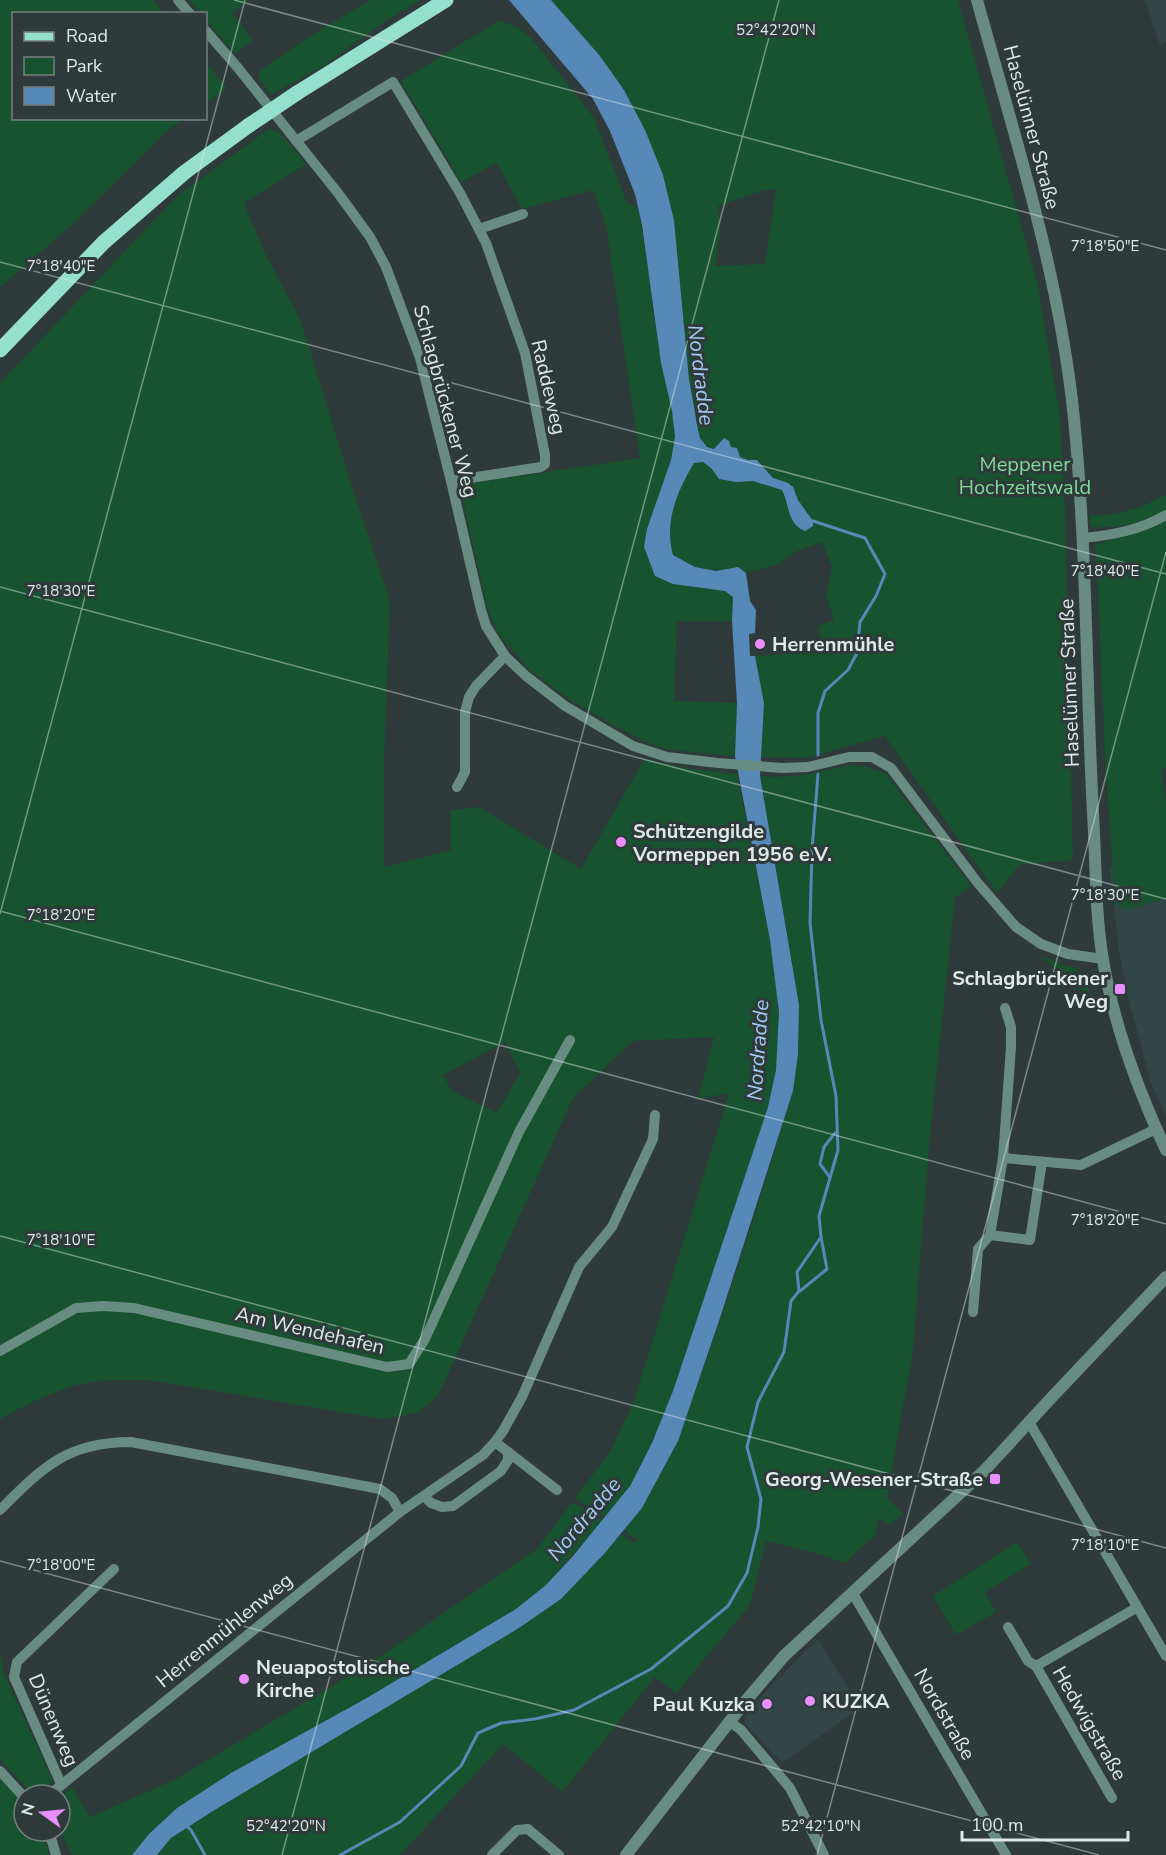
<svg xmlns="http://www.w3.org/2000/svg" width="1166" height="1855" font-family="'Nunito Sans',sans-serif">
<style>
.built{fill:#324647}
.green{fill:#16532e;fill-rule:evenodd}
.water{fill:#5688b8}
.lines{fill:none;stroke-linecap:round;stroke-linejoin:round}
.stream{stroke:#5688b8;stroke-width:3}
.minor{stroke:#698c82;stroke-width:10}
.tertiary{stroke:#698c82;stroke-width:12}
.primary{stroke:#95dfcd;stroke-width:15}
.primary-bridge{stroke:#95dfcd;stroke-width:15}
.ticks{fill:none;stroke:#e1e8e8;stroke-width:1.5;stroke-opacity:0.45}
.poi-dot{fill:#ea8dfd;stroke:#2f3a3b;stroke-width:2}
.labels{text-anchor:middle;stroke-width:6;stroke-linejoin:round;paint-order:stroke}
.street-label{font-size:20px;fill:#e1e8e8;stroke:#2f3a3b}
.park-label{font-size:20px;fill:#81da9d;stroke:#2f3a3b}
.poi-label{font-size:20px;font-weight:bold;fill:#e1e8e8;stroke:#2f3a3b;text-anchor:start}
.water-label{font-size:21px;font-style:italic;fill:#a3ccf5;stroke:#2f3a3b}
.ticks-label{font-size:15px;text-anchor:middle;fill:#e1e8e8;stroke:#2f3a3b;stroke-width:6;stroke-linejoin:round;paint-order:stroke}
</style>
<rect width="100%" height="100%" fill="#2f3a3b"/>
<g class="built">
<path d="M1145,0H1166V42L1160,45Z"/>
<path d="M1166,855V1115L1151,1083L1124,982L1125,979L1119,952L1110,867Z"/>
<path d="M818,1639L860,1708L782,1763L745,1723L746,1715L768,1689Z"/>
</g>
<g class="green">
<path d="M0,0H153L164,13L14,14V118L184,119L167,131L73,224L0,287Z"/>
<path d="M189,0H249L232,13L253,40L235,54L206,20V14L200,13Z"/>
<path d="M371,0H421L387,20L323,66L271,95L258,77L261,70L313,34Z"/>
<path d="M551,0H958L1037,282L1060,415L1065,511L1073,860L1019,865L997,893L885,736L806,758L761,757L764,703L755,656L820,652L819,626L834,620L826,595L832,567L822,542L797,551L777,565L746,573L738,567C715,573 693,570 673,555C664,521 677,492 694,463L703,462L736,482L753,481L782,490L786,497L791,519L813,521L798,500L793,487L788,483L773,478L757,460H748L740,457L737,448L719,446L714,449L707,447L700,438L698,430L689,379L674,220L645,130L624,90L600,56ZM776,189L765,264L715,266L720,233L718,206L765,190Z"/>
<path d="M500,20L519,28L533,40L594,118L627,203L638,208C648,258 652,309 661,359C665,385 675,410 675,436C674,465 656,501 647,529L702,586L725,591L733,597L732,621H677L674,701L737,703L735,756L670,750L648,743L608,722L569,699L529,669L498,633L487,607L461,492L466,484L640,458L606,226L593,190L522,209L497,163L461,182L401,81Z"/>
<path d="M206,63L227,88L206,103Z"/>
<path d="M269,129L279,132L306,164L244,203L264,251L301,321L353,490L390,600L384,763V867L451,850V810L479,807L581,869L645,758C676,768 706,771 737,774L770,940L779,1012L776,1070L768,1108L749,1167L673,1391L652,1443L630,1486L605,1517L575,1498L610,1452L634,1401L729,1093L698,1099L714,1037L633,1041L573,1098L438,1396L417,1413L383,1419L149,1380H105L71,1386L28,1404L0,1419V383L177,196ZM505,1042L520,1073L497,1113L452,1091L443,1075Z"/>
<path d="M1166,495V510C1142,524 1118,529 1090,527V515C1118,517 1142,507 1166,495Z"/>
<path d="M1166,519V768L1161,770L1166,803V898L1128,910L1115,904L1105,755L1096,544L1149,529Z"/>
<path d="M849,765L868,767L886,774L971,886L955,898L930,1135L913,1350L887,1498L903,1514L889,1525L880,1518L874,1537L862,1546L846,1563L815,1553L766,1541L750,1605L676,1693L655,1677L562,1792L503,1744L400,1855H157L171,1838L213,1811L519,1628L561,1599L621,1534L634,1543L637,1540L624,1530C671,1474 690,1406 714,1338C742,1256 768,1174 793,1091L798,1054L799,1005L760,776C794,779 817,773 849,765Z"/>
<path d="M1039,955L1062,965L1076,968L1096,1003L1092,1004L1083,992Z"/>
<path d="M572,1502L590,1512L603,1520L546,1585L516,1609L365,1699L177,1808L149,1834L132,1855H72L60,1831V1798L72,1787L90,1817L174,1780L369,1664L537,1549Z"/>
<path d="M1017,1542L1031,1564L985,1592L996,1612L956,1635L933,1596Z"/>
<path d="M0,1656L2,1659L3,1672L53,1781L38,1795H34L0,1759Z"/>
<path d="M0,1777L24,1806V1831H42L49,1855H0Z"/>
</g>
<path class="water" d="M509,0H551L600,56L624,90L645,130L663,175L674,220L689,379L698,430L700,438L707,447L714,449L724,438L729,441L731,447L737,448L740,457L748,460H757L773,478L788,483L793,487L798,500L813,521V526L805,531C787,524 790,506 782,490L753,481L736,482L719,479L712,469L703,462L694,463C677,492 664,521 673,555L695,567L716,571L738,567L746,573L750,601L756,610L755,633L749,634L750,656H755L764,703L760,776L799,1005L798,1054L793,1091L720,1318L678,1441L642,1508L604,1554L561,1599L519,1628L213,1811L171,1838L157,1855H132L149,1834L177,1808L231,1773L365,1699L516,1609L546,1585L573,1556L630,1486L652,1443L673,1391L768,1107L776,1070L779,1012L770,940L735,756L737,703L732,621L733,597L725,591L673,584L655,576L644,547L647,529L671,460L675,437L672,411L661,363L642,225L635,194L610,131L593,99Z"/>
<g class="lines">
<g class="stream">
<path d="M813,521L865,538L885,574L876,596L860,622L857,653L848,670L825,691L818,713V755"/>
<path d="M829,1176L820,1164L824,1147L835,1133"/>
<path d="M800,1291L827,1269L821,1237"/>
<path d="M185,1825L191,1830L205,1855"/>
<path d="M340,1855L400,1822L461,1766L478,1733L501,1723L535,1719L574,1710L651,1669L728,1606L747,1573L758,1527L761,1499L747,1447L758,1402L784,1352L791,1301L799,1291L797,1272L821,1237L819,1216L838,1150L836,1096L821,1020L810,923L812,850L818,774"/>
</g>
<g class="minor">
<path d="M178,0L190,14"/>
<path d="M206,31L238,68L338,193L370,237L386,267L420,358L451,481L481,610L486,626L505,656L526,676L565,706L633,746L667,757L718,763L782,768L808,767L849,757H872L891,768L977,882L1016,927L1041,944L1068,954L1103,959"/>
<path d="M296,141L393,82L460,193L486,243L525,353L545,455V464L541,467L451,481"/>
<path d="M479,229L523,214"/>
<path d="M1083,538C1113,535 1140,530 1166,515"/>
<path d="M457,787L465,772V712L469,697L476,686L505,656"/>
<path d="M1003,1158L1081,1165L1156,1129"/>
<path d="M990,1235L1030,1240L1042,1162"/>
<path d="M973,1312L978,1249L990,1235L1003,1158L1011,1047V1027L1005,1008"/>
<path d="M0,1351L76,1308L103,1306L134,1308L387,1367L409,1364L425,1339L519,1132L570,1040"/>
<path d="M1029,1422L1166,1656"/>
<path d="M508,1452L557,1490"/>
<path d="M424,1496L431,1503L442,1507L453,1506L501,1471L508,1460V1452L495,1442"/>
<path d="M0,1510C43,1467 67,1442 131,1442L380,1489L392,1498L400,1512"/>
<path d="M852,1592L1006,1855"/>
<path d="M1008,1627L1028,1661L1036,1666L1112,1798"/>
<path d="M1036,1666L1136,1608"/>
<path d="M729,1721L741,1730L790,1788L824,1855"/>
<path d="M0,1771L24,1797"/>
<path d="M61,1784L14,1677L17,1662L114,1569"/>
<path d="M49,1795L400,1512L483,1455L495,1442L503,1431L522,1397L579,1267L612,1227L653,1139L655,1115"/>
<path d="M49,1831L56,1855"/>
<path d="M492,1855L517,1830L528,1829L559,1855"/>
</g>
<g class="tertiary">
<path d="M977,0C1015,138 1060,276 1074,419C1087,550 1086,682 1093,813C1096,862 1095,912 1103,960C1114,1026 1138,1090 1166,1150"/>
<path d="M626,1855L744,1703L784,1656L984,1471L1053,1396L1166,1277"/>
</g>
<g class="primary">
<path d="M297,93L446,0"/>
<path d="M0,350L104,242L185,172L248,126"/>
</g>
<path class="primary-bridge" d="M248,126L297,93"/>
</g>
<path class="ticks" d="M234,0L1166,250M0,262L1166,574M0,587L1166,899M0,911L1166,1224M0,914L245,0M0,1236L1166,1548M0,1561L1099,1855M282,1855L779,0M817,1855L1166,552"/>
<g class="poi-dot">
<circle cx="760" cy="644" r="6"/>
<circle cx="621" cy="842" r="6"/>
<rect x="1114" y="983" width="12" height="12" rx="3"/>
<rect x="989" y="1473" width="12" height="12" rx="3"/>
<circle cx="244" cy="1679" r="6"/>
<circle cx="810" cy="1701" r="6"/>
<circle cx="767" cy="1704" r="6"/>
</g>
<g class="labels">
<g class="street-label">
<text transform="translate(1032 127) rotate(75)" y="7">Haselünner Straße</text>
<text transform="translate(549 387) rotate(77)" y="7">Raddeweg</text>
<text transform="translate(446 401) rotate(75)" y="7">Schlagbrückener Weg</text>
<text transform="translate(1069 683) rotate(-92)" y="7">Haselünner Straße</text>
<text transform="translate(310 1330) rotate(13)" y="7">Am Wendehafen</text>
<text transform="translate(224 1630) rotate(-39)" y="7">Herrenmühlenweg</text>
<text transform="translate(945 1714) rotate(60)" y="7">Nordstraße</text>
<text transform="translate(54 1720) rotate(67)" y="7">Dünenweg</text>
<text transform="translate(1090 1723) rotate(60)" y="7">Hedwigstraße</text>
</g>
<g class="park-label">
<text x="1025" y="471">Meppener<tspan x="1025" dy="23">Hochzeitswald</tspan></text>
</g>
<g class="poi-label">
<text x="772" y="651">Herrenmühle</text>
<text x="633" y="838">Schützengilde<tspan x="633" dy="23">Vormeppen 1956 e.V.</tspan></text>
<text x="1108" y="985" text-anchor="end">Schlagbrückener<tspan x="1108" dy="23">Weg</tspan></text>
<text x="983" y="1486" text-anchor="end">Georg-Wesener-Straße</text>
<text x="256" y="1674">Neuapostolische<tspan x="256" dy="23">Kirche</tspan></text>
<text x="822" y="1708">KUZKA</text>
<text x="755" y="1711" text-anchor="end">Paul Kuzka</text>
</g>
<g class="water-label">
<text transform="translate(701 375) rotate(83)" y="7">Nordradde</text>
<text transform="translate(758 1050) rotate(-86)" y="7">Nordradde</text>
<text transform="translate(584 1519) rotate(-50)" y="7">Nordradde</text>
</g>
</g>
<g class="ticks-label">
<text x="776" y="35">52°42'20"N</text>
<text x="1105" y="251">7°18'50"E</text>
<text x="61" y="271">7°18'40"E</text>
<text x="1105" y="576">7°18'40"E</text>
<text x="61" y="596">7°18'30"E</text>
<text x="1105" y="900">7°18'30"E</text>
<text x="61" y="920">7°18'20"E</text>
<text x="1105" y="1225">7°18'20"E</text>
<text x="61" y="1245">7°18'10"E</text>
<text x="1105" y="1550">7°18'10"E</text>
<text x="61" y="1570">7°18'00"E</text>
<text x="286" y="1831">52°42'20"N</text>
<text x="821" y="1831">52°42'10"N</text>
</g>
<rect x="12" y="12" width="195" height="108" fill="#2f3a3b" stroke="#768080" stroke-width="1.5"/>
<rect x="24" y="32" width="30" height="9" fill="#95dfcd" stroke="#768080" stroke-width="1.5"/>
<text x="66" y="42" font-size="18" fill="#e1e8e8">Road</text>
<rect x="24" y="57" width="30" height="18" fill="#16532e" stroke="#768080" stroke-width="1.5"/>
<text x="66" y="72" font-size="18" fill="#e1e8e8">Park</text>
<rect x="24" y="87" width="30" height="18" fill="#5688b8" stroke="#768080" stroke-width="1.5"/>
<text x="66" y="102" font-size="18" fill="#e1e8e8">Water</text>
<g transform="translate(42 1813) rotate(285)"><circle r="28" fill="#2f3a3b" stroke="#768080" stroke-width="1.5"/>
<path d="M0-4.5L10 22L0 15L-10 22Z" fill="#ea8dfd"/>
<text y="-9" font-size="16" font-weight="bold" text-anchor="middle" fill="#e1e8e8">N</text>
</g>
<path d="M962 1831v9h166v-9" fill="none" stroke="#e1e8e8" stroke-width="3"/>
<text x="971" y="1831" font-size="18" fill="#e1e8e8" stroke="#2f3a3b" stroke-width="4.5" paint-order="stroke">100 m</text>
</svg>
